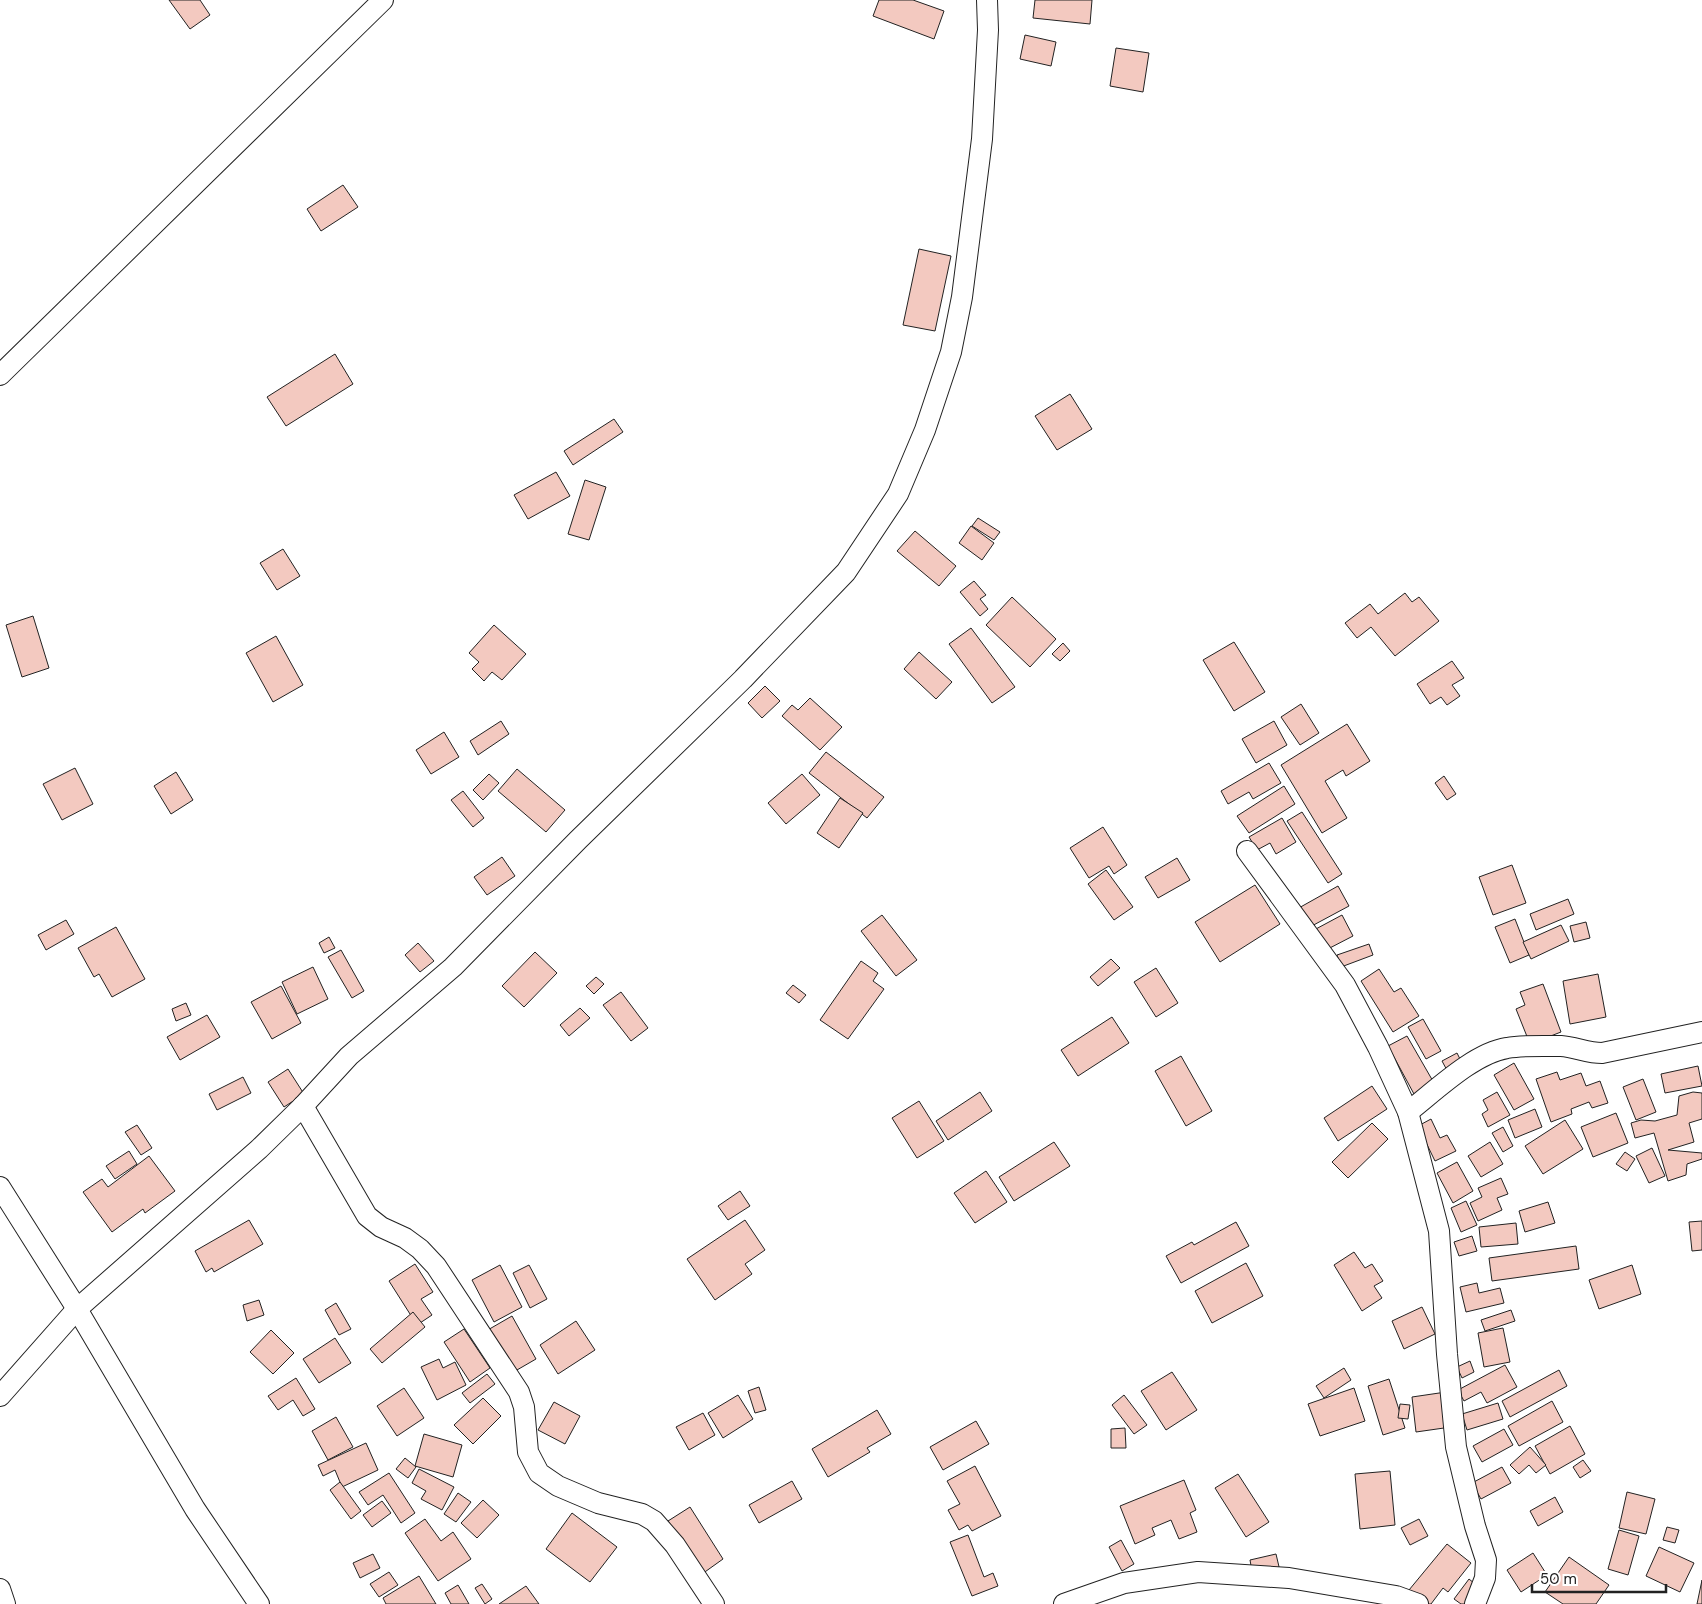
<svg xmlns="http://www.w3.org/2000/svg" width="1702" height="1604" font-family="'DM Sans',sans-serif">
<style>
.building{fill:#f3c9c0;stroke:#222}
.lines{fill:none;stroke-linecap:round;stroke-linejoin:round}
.minor-casing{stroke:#222;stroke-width:22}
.minor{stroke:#fff;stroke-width:20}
</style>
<rect width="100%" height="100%" fill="#fff"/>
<g class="building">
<path d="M169,0H200L210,15L190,29Z"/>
<path d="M879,0H913L944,11L934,39L873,16Z"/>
<path d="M1035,0H1092L1090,24L1033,18Z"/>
<path d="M1025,35L1056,42L1051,66L1020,59Z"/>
<path d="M1116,48L1149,53L1143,92L1110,86Z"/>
<path d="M343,185L358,207L321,231L307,209Z"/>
<path d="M919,249L951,256L935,331L903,325Z"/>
<path d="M335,354L353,384L286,426L267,397Z"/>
<path d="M1070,394L1092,429L1057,450L1035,416Z"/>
<path d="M614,419L623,432L573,465L564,451Z"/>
<path d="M556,472L570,496L528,519L514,495Z"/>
<path d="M585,480L606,487L589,540L568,534Z"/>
<path d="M978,518L1000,532L994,540L972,526Z"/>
<path d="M971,526L994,543L982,560L959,543Z"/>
<path d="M915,531L956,566L939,586L897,551Z"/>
<path d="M283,549L300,576L277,590L260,563Z"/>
<path d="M974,581L986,595L980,599L988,609L980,616L960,592Z"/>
<path d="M1405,593L1412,602L1419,597L1439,621L1395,656L1371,627L1357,638L1345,623L1370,604L1378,614Z"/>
<path d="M1012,597L1056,639L1030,667L986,625Z"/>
<path d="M33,616L49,668L22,677L6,625Z"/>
<path d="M494,625L526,654L502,680L492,672L484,681L472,669L479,662L469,653Z"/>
<path d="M971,628L1015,687L992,703L949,644Z"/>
<path d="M276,636L303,685L273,702L246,653Z"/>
<path d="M1234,642L1265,692L1234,711L1203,660Z"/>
<path d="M1063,643L1070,651L1060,661L1052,654Z"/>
<path d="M919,652L952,682L936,699L904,669Z"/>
<path d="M1452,661L1464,678L1452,685L1460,696L1447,705L1441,697L1430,704L1417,684Z"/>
<path d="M765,686L780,701L762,718L748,703Z"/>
<path d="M810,698L842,727L820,750L782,716L792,705L798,710Z"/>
<path d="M1301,704L1319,733L1300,745L1281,717Z"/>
<path d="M501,721L509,734L478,755L470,741Z"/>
<path d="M1274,721L1287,745L1256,763L1242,739Z"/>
<path d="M1347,724L1370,761L1346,776L1343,770L1325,781L1347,818L1322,833L1281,765Z"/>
<path d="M444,732L459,757L431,774L416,750Z"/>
<path d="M826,752L884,797L867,818L809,773Z"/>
<path d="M1269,763L1281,783L1253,799L1249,792L1228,804L1221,791Z"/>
<path d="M75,768L93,804L62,820L43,784Z"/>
<path d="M517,769L565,810L546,832L498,791Z"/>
<path d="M176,772L193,800L171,814L154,786Z"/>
<path d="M489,774L499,783L483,800L473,790Z"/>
<path d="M802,774L820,795L786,824L768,803Z"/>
<path d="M1444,776L1456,794L1447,800L1435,783Z"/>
<path d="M1284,786L1295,804L1249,833L1237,816Z"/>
<path d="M463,791L484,818L473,827L451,800Z"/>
<path d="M840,798L863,813L839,848L817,833Z"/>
<path d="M1302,812L1342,874L1328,883L1287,821Z"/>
<path d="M1282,818L1296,842L1276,854L1270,843L1257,850L1249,837Z"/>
<path d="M1103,827L1127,865L1114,874L1109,866L1089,878L1070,848Z"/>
<path d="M502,857L515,876L487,895L474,877Z"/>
<path d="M1177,858L1190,880L1158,898L1145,877Z"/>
<path d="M1512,865L1526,903L1493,915L1479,877Z"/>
<path d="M1106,870L1133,907L1114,920L1088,884Z"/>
<path d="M1255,885L1280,924L1220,962L1195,922Z"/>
<path d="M1338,886L1349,906L1308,928L1297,909Z"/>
<path d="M1568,899L1574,914L1536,930L1530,914Z"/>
<path d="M882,915L917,960L896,976L861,931Z"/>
<path d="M1342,915L1353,936L1324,951L1314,930Z"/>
<path d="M1515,919L1529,955L1510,963L1495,927Z"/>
<path d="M66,920L74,934L46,950L38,935Z"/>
<path d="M1586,922L1590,938L1574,942L1570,926Z"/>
<path d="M1561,925L1569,941L1531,959L1523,942Z"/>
<path d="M116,927L145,979L112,997L99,974L94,977L78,948Z"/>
<path d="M329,937L335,948L324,953L319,943Z"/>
<path d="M418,943L434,961L420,972L405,955Z"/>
<path d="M1369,944L1373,955L1341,967L1337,955Z"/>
<path d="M341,950L364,991L352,998L328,957Z"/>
<path d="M535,952L557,973L524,1007L502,986Z"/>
<path d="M1111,959L1120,968L1098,986L1090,977Z"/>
<path d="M861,961L878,973L873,981L884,989L848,1039L820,1020Z"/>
<path d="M313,967L328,999L297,1014L282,982Z"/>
<path d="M1156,968L1178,1003L1156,1017L1134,982Z"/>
<path d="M1379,969L1394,992L1401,988L1419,1016L1393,1032L1361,981Z"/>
<path d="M1598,974L1606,1017L1570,1024L1563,981Z"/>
<path d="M596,977L604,984L594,994L586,986Z"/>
<path d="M1543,984L1561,1032L1530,1044L1516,1009L1525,1005L1520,992Z"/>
<path d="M793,985L806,995L799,1003L786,993Z"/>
<path d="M281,986L301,1023L272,1039L251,1002Z"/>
<path d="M621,992L648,1028L631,1041L603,1005Z"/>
<path d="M186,1003L191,1015L176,1021L172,1009Z"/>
<path d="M580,1008L590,1018L569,1036L560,1025Z"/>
<path d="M207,1015L220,1037L180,1060L167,1037Z"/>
<path d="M1112,1017L1129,1043L1078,1076L1061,1050Z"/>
<path d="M1423,1019L1441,1051L1426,1059L1408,1027Z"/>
<path d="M1407,1036L1434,1083L1414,1094L1388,1046Z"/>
<path d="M1457,1053L1464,1067L1449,1074L1442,1061Z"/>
<path d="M1181,1056L1212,1111L1186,1126L1155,1071Z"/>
<path d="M1514,1063L1534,1099L1514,1110L1494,1075Z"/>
<path d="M1698,1066L1702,1086L1665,1093L1661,1074Z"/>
<path d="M288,1069L304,1094L284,1107L268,1082Z"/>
<path d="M1557,1072L1560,1080L1581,1073L1586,1086L1600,1081L1608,1103L1592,1108L1589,1102L1571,1109L1572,1114L1551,1122L1536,1079Z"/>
<path d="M243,1077L251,1093L217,1110L209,1094Z"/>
<path d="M1643,1079L1656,1112L1636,1120L1623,1087Z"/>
<path d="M1372,1086L1387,1109L1338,1141L1324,1118Z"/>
<path d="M980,1092L992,1111L948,1140L936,1121Z"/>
<path d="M1497,1092L1510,1115L1488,1127L1482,1114L1488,1110L1483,1100Z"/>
<path d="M1693,1092L1702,1093V1119L1689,1123L1694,1142L1668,1150L1702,1153V1159L1687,1164L1686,1175L1668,1181L1654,1133L1635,1138L1631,1123L1641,1120L1655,1121L1677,1115L1679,1096Z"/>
<path d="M919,1101L944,1141L917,1158L892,1118Z"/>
<path d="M1535,1109L1542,1127L1515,1138L1508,1120Z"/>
<path d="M1616,1113L1628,1143L1593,1157L1581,1127Z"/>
<path d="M1431,1119L1440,1138L1447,1135L1456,1151L1435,1161L1418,1126Z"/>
<path d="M1565,1120L1583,1149L1543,1174L1525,1146Z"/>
<path d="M1372,1123L1388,1139L1348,1178L1332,1162Z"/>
<path d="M137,1125L152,1148L141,1155L125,1132Z"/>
<path d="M1503,1127L1513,1146L1503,1152L1492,1133Z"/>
<path d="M1054,1142L1070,1166L1014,1201L999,1177Z"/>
<path d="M1490,1142L1503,1164L1481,1177L1468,1156Z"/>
<path d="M1652,1148L1665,1176L1649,1183L1636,1156Z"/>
<path d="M129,1151L137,1164L115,1179L106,1166Z"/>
<path d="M1625,1152L1635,1159L1627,1171L1616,1164Z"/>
<path d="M149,1156L175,1191L145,1213L143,1209L112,1232L83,1192L102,1179L108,1187Z"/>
<path d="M1457,1162L1473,1191L1453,1203L1437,1173Z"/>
<path d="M986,1171L1007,1202L975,1223L954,1193Z"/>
<path d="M1501,1178L1508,1194L1497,1198L1502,1210L1478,1221L1470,1203L1482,1197L1478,1188Z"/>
<path d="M740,1191L750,1206L728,1220L718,1206Z"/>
<path d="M1466,1201L1477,1225L1461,1232L1451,1208Z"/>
<path d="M1548,1202L1555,1223L1525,1232L1519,1211Z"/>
<path d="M249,1220L263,1244L214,1272L212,1268L206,1272L195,1251Z"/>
<path d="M745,1220L765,1250L745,1264L752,1274L715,1300L687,1259Z"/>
<path d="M1702,1221V1250L1692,1251L1689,1222Z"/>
<path d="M1236,1222L1249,1246L1181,1283L1166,1256L1192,1242L1194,1245Z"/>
<path d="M1516,1223L1518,1244L1481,1247L1479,1227Z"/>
<path d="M1472,1236L1477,1251L1459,1256L1454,1242Z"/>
<path d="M1576,1246L1579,1269L1492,1281L1489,1258Z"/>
<path d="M1354,1252L1365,1268L1372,1264L1383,1281L1374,1286L1382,1298L1362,1311L1334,1265Z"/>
<path d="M1246,1263L1263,1296L1212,1323L1195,1291Z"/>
<path d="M415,1264L433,1292L421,1299L432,1315L417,1325L389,1281Z"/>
<path d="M500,1265L522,1307L494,1322L472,1280Z"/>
<path d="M529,1265L547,1299L530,1308L513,1273Z"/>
<path d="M1632,1265L1641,1294L1599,1309L1589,1280Z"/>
<path d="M1477,1283L1479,1293L1500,1288L1504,1303L1466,1312L1460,1287Z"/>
<path d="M259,1300L264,1315L247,1321L243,1305Z"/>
<path d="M336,1303L351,1329L339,1335L325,1310Z"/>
<path d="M1422,1307L1435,1334L1404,1349L1392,1321Z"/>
<path d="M1511,1310L1515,1321L1485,1331L1481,1320Z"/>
<path d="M413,1312L425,1327L382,1363L370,1349Z"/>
<path d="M512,1316L536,1359L510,1374L486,1331Z"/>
<path d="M576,1321L595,1350L558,1374L540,1345Z"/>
<path d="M1503,1328L1510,1362L1484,1367L1478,1333Z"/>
<path d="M464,1329L490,1368L470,1382L444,1342Z"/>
<path d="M271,1330L294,1353L273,1374L250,1352Z"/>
<path d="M335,1338L351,1363L319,1383L303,1359Z"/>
<path d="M439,1359L443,1368L455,1362L466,1385L437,1400L421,1367Z"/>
<path d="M1470,1361L1474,1372L1462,1378L1457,1367Z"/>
<path d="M1505,1365L1517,1387L1487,1403L1481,1392L1464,1401L1458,1390Z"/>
<path d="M1344,1368L1351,1380L1324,1398L1316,1386Z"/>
<path d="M1559,1370L1567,1386L1510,1417L1502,1401Z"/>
<path d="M1172,1372L1197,1410L1166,1430L1141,1391Z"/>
<path d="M487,1374L495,1384L470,1403L462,1393Z"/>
<path d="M296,1378L315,1409L303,1416L293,1400L278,1410L268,1396Z"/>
<path d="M1389,1379L1405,1428L1383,1435L1368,1386Z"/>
<path d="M759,1387L766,1410L755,1413L748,1391Z"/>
<path d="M404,1388L424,1418L397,1436L377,1406Z"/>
<path d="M1354,1388L1365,1421L1320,1436L1308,1404Z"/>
<path d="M1446,1392L1451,1427L1416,1432L1412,1397Z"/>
<path d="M738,1395L753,1419L723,1438L708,1413Z"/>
<path d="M1124,1395L1147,1425L1134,1434L1112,1405Z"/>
<path d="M483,1398L501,1416L473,1444L454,1425Z"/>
<path d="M1552,1401L1563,1422L1519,1446L1508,1426Z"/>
<path d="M554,1402L580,1416L565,1444L538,1430Z"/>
<path d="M1498,1403L1503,1419L1467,1430L1462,1414Z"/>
<path d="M1400,1404L1410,1405L1408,1419L1398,1418Z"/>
<path d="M877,1410L891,1434L867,1448L870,1452L828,1477L812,1449Z"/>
<path d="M703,1413L715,1435L689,1450L676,1427Z"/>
<path d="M336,1417L353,1447L328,1460L312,1431Z"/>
<path d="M976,1421L989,1444L943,1470L930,1447Z"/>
<path d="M1570,1426L1585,1454L1550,1474L1535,1446Z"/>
<path d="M1125,1428L1126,1448H1111V1429Z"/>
<path d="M1504,1429L1513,1445L1482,1462L1473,1446Z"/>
<path d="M424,1434L462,1445L453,1477L415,1466Z"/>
<path d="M366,1443L378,1470L342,1487L335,1470L323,1476L318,1465Z"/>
<path d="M1530,1447L1546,1465L1536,1473L1529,1465L1519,1474L1510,1465Z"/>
<path d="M405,1458L416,1467L408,1478L396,1469Z"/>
<path d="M1583,1460L1591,1471L1580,1478L1573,1467Z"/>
<path d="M975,1466L1001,1516L972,1531L968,1525L959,1530L948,1510L960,1504L947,1481Z"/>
<path d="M1502,1467L1511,1483L1481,1499L1472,1483Z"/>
<path d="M419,1469L454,1487L442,1510L421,1499L426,1491L412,1483Z"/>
<path d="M1390,1471L1395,1525L1360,1529L1355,1474Z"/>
<path d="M389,1473L415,1513L401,1523L383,1495L368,1505L359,1492Z"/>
<path d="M1238,1474L1269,1522L1246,1537L1215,1488Z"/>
<path d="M1184,1480L1196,1510L1190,1513L1197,1532L1179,1539L1171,1520L1152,1528L1155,1535L1135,1544L1120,1506Z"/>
<path d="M792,1481L802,1499L759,1523L749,1505Z"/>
<path d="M340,1482L361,1511L351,1519L330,1490Z"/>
<path d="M1627,1492L1655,1499L1646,1534L1619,1528Z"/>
<path d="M458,1493L471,1502L456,1522L444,1514Z"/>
<path d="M1555,1497L1563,1512L1538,1526L1530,1511Z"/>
<path d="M483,1500L499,1515L477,1538L461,1523Z"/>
<path d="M382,1501L391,1513L372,1527L363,1515Z"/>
<path d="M690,1507L723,1559L702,1574L668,1521Z"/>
<path d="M572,1513L617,1547L590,1582L546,1549Z"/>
<path d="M425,1519L441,1541L453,1532L471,1559L438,1581L405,1533Z"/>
<path d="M1419,1519L1428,1536L1410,1545L1401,1528Z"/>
<path d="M1667,1527L1679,1530L1675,1543L1663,1540Z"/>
<path d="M1619,1530L1639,1536L1628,1575L1608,1569Z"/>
<path d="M968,1535L984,1577L993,1573L998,1586L972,1596L950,1542Z"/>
<path d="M1121,1540L1134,1564L1122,1571L1109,1547Z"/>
<path d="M1447,1544L1471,1563L1448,1592L1443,1588L1431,1604H1426L1409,1590Z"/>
<path d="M1659,1547L1694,1563L1680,1592L1646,1576Z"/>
<path d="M1533,1553L1547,1575L1521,1592L1507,1570Z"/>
<path d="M373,1554L380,1568L360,1578L353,1563Z"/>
<path d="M1276,1554L1280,1571L1253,1577L1250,1560Z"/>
<path d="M1569,1557L1609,1585L1596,1604H1563L1545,1592Z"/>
<path d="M389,1572L398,1585L379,1597L370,1584Z"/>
<path d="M419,1576L436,1604H386L383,1598Z"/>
<path d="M1469,1579L1480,1588L1467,1604H1461L1454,1599Z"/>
<path d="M1702,1580V1604H1697Z"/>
<path d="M482,1584L492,1599L485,1604L475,1588Z"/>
<path d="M458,1585L469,1604H451L445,1593Z"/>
<path d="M526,1586L539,1604H499Z"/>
</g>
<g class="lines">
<defs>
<g id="minor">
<path d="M0,375L383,0"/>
<path d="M1247,851L1345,985L1378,1047L1408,1112L1439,1231L1447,1354L1456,1447L1475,1526L1486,1560L1485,1578L1475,1604"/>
<path d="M303,1106L367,1216L381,1227L405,1238L420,1249L436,1266L519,1392L524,1407L528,1452L539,1473L558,1486L598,1503L642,1514L654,1521L675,1545L714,1604"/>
<path d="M1408,1112C1435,1091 1474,1053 1507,1048C1523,1045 1545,1046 1561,1046C1575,1047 1588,1053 1602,1053L1702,1032"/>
<path d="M0,1187L77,1309L195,1509L259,1604"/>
<path d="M0,1396L77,1309L259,1149L303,1106L349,1056L453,967L578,840L743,679L846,572L898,494L925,430L951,352L962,297L982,139L988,30L987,0"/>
<path d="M0,1589L5,1604"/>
<path d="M1064,1604L1124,1583L1198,1572L1289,1578L1396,1596L1418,1604"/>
</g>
</defs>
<use href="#minor" class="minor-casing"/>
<use href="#minor" class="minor"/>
</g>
<path d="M1532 1584v8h134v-8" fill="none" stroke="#222222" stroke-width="2.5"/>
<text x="1540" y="1584" font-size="15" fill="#222222" stroke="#ffffff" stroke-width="4" paint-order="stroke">50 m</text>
</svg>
